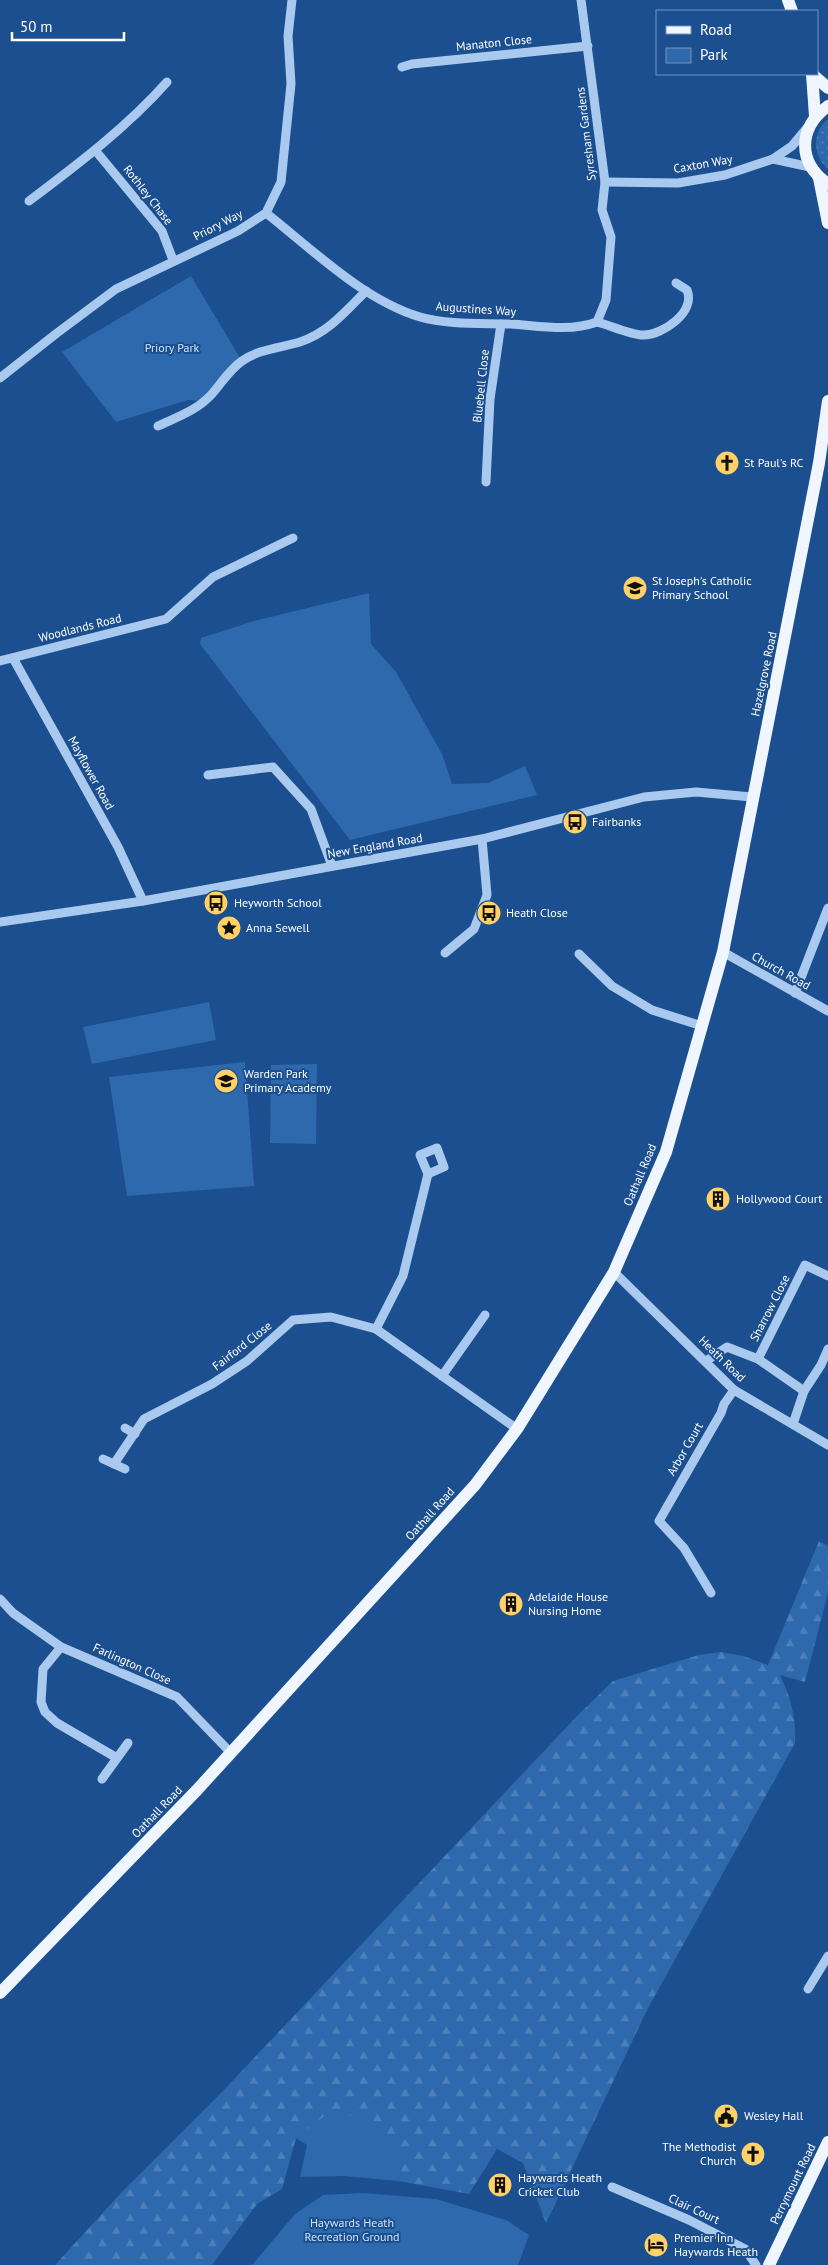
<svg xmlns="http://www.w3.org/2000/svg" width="828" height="2265" font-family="'PT Sans',sans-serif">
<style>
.grass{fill:url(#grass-dots)}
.forest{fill:url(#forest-firs)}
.park{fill:#2e69ad}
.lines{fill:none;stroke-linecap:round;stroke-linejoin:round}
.minor{stroke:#a9c9ee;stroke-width:9}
.major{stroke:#f0f6ff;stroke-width:12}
.labels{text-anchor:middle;stroke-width:4;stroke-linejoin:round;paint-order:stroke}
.street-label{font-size:12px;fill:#fff;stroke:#1b4f8f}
.park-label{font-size:12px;fill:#cfe3fa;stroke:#1b4f8f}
.poi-label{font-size:12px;fill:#fff;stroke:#1b4f8f;text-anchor:start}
</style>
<defs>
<pattern id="grass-dots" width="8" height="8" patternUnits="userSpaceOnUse" patternTransform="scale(1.25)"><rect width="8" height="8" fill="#2e69ad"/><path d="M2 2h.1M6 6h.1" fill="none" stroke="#4d80b9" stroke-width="1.8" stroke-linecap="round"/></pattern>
<pattern id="forest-firs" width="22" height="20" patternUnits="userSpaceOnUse" patternTransform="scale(1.25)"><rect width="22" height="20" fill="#2e69ad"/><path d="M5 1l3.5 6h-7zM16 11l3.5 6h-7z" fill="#4d80b9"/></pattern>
</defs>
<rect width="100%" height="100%" fill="#1b4f8f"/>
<path class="grass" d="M828,119V169C812,156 812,132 828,119Z"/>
<path class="forest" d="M819,1541L828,1546V1593L805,1682L780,1675C791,1698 796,1717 795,1743L647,2010L546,2223L523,2163L497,2149L469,2194L398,2181L403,2163L296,2138L282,2189L257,2204L212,2265H55L121,2193L222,2092L579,1714L613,1681L699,1655L721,1652L743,1656L768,1665Z"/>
<g class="park">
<path d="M191,276L242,361L204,401L188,400L116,422L62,352Z"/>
<path d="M369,593L371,644L396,672L442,754L452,784L488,783L525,766L537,795L350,840L200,644L201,638L254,621Z"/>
<path d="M209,1002L216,1040L92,1064L83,1027Z"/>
<path d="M245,1062L254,1186L127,1196L109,1077Z"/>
<path d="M317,1064L316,1144L270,1143L271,1065Z"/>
<path d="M332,2110L380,2124L403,2163L398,2181L344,2176L300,2177L307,2145L296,2138Z"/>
<path d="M363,2193L436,2199L506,2220L529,2235L518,2265H252L295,2214L323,2195Z"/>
</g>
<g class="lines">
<g class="minor">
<path d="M581,0L605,182L602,210L611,237L606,300L597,322"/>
<path d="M402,67L412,64L588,46"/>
<path d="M95,150L162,231L173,260"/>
<path d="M773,159L810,167"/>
<path d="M605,182L678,183L725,175L773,159L792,146L807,128"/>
<path d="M29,201C78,164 126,128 167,82"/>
<path d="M266,213C312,249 363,300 420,317C448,325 481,323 511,324C540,326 569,332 597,322"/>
<path d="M597,322C609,325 631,335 643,335C663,335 696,312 687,290L676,283"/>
<path d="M0,378L57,333L116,289L238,231L266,213L281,182L291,84L288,36L292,0"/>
<path d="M158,426C177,417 196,411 211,395C221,384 229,370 242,361C259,349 280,348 300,342C328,333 346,311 366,291"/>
<path d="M486,482L490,399L501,324"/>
<path d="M13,658L118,847L143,901"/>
<path d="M0,661L166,619L213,577L293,538"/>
<path d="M208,775L273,767L311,809L332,866"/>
<path d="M0,922L143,901L482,839L644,797L696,792L752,797"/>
<path d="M723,952L828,1011"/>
<path d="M445,953L474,929L487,895L482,839"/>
<path d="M579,954L612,986L652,1010L702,1026"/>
<path d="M795,993L828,908"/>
<path d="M437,1148L444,1167L428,1174L420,1155Z"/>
<path d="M614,1272L734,1390L828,1445"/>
<path d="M376,1329L403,1276L428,1174"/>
<path d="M758,1359L805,1265L828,1276"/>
<path d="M706,1361L727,1347L758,1359L804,1391L793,1424"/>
<path d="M442,1376L485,1315"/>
<path d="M804,1391L821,1365L828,1349"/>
<path d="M125,1428L135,1434"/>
<path d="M103,1459L125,1469"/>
<path d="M114,1464L144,1419L212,1384L247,1361L293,1320L331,1317L376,1329L517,1429"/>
<path d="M711,1593L684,1548L659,1521L721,1413L724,1404L734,1390"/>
<path d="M0,1599L13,1613L61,1647L177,1697L231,1753"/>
<path d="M61,1647L43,1669L41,1702L45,1712L57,1723L117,1758"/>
<path d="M102,1779L128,1743"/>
<path d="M808,1989L828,1956"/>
<path d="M612,2187L689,2220L745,2249L756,2265"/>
</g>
<g class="major">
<path d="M788,0L792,11"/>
<path d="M812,74L815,116"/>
<path d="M812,74L828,88"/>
<path d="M828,106C798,128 797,162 828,184"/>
<path d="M819,178L828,223"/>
<path d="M0,1993L197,1790L475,1485L517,1429L614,1272L666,1152L723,952L819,463L828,401"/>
<path d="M769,2265L828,2142"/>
</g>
</g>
<defs>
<symbol id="church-disc" viewBox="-11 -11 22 22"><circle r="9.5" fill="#ffd166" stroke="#1b4f8f"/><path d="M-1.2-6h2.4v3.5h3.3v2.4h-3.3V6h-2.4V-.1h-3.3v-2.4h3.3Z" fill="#111"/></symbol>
<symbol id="school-disc" viewBox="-11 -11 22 22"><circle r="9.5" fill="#ffd166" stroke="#1b4f8f"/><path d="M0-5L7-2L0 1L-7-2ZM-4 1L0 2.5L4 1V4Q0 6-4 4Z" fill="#111"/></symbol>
<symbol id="bus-disc" viewBox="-11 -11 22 22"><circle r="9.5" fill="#ffd166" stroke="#1b4f8f"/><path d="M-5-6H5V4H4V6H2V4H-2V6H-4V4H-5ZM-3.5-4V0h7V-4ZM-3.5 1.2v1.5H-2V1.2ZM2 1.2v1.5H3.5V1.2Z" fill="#111"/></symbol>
<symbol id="sight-disc" viewBox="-11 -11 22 22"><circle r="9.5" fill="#ffd166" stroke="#1b4f8f"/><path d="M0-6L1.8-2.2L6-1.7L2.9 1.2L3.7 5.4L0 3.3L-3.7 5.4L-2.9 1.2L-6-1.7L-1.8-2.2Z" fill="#111"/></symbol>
<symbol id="building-disc" viewBox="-11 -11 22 22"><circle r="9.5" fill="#ffd166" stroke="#1b4f8f"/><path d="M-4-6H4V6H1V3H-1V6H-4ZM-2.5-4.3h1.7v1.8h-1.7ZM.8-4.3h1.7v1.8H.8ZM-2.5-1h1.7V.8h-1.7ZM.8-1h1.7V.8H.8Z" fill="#111"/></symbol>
<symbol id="civic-disc" viewBox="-11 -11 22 22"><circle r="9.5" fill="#ffd166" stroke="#1b4f8f"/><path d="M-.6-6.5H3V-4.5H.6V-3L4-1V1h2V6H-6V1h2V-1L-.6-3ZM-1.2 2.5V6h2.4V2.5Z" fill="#111"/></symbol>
<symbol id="hotel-disc" viewBox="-11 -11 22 22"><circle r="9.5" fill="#ffd166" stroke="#1b4f8f"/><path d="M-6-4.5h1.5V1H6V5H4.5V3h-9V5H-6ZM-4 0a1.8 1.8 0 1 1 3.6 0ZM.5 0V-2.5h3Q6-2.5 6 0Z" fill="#111"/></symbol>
</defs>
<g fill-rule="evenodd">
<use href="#church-disc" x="713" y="449" width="28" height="28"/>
<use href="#school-disc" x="621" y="574" width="28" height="28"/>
<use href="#bus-disc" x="561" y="808" width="28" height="28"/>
<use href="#bus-disc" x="202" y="889" width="28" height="28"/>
<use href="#bus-disc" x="475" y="899" width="28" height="28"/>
<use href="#sight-disc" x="215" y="914" width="28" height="28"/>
<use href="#school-disc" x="212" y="1067" width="28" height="28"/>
<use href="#building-disc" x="704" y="1185" width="28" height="28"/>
<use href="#building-disc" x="497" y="1590" width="28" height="28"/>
<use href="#civic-disc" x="712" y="2102" width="28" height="28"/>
<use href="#church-disc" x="739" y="2140" width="28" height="28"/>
<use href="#building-disc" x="486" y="2171" width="28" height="28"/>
<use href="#hotel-disc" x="642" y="2231" width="28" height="28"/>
</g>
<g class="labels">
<g class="street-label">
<text transform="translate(494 43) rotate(-6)" y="4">Manaton Close</text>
<text transform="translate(586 134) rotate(-97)" y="4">Syresham Gardens</text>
<text transform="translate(703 164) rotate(-10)" y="4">Caxton Way</text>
<text transform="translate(148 195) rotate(52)" y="4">Rothley Chase</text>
<text transform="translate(218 225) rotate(-27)" y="4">Priory Way</text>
<text transform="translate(476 309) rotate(4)" y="4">Augustines Way</text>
<text transform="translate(481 386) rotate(-84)" y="4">Bluebell Close</text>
<text transform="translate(80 628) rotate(-14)" y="4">Woodlands Road</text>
<text transform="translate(764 674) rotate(-78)" y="4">Hazelgrove Road</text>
<text transform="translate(91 773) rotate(61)" y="4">Mayflower Road</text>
<text transform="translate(375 846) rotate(-10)" y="4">New England Road</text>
<text transform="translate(781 971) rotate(29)" y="4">Church Road</text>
<text transform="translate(640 1175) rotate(-67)" y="4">Oathall Road</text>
<text transform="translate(770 1308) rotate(-63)" y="4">Sharrow Close</text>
<text transform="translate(242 1346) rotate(-38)" y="4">Fairford Close</text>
<text transform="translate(722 1359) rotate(44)" y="4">Heath Road</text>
<text transform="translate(685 1449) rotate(-60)" y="4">Arbor Court</text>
<text transform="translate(430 1514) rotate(-48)" y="4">Oathall Road</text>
<text transform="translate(132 1664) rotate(24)" y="4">Farlington Close</text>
<text transform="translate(157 1812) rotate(-46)" y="4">Oathall Road</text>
<text transform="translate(793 2184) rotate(-64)" y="4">Perrymount Road</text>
<text transform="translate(694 2209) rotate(25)" y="4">Clair Court</text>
</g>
<g class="park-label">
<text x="172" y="352">Priory Park</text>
<text x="352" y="2227">Haywards Heath<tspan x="352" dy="14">Recreation Ground</tspan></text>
</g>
<g class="poi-label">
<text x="744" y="467">St Paul's RC</text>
<text x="652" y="585">St Joseph's Catholic<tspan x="652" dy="14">Primary School</tspan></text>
<text x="592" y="826">Fairbanks</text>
<text x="234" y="907">Heyworth School</text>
<text x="506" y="917">Heath Close</text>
<text x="246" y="932">Anna Sewell</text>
<text x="244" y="1078">Warden Park<tspan x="244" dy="14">Primary Academy</tspan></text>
<text x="736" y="1203">Hollywood Court</text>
<text x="528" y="1601">Adelaide House<tspan x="528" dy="14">Nursing Home</tspan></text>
<text x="744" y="2120">Wesley Hall</text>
<text x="736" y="2151" text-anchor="end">The Methodist<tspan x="736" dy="14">Church</tspan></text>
<text x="518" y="2182">Haywards Heath<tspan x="518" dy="14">Cricket Club</tspan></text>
<text x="674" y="2242">Premier Inn<tspan x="674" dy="14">Haywards Heath</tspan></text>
</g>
</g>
<rect x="656" y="10" width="162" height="65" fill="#1b4f8f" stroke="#7695bc"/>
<rect x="666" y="26" width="25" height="8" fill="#f0f6ff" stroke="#7695bc"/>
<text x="700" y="35" font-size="15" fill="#ffffff">Road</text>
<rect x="666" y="48" width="25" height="15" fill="#2e69ad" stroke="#7695bc"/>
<text x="700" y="60" font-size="15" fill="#ffffff">Park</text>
<path d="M12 32v8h112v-8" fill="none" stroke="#ffffff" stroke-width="2.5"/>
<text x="20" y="32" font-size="15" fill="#ffffff" stroke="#1b4f8f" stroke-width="4" paint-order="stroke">50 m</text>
</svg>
